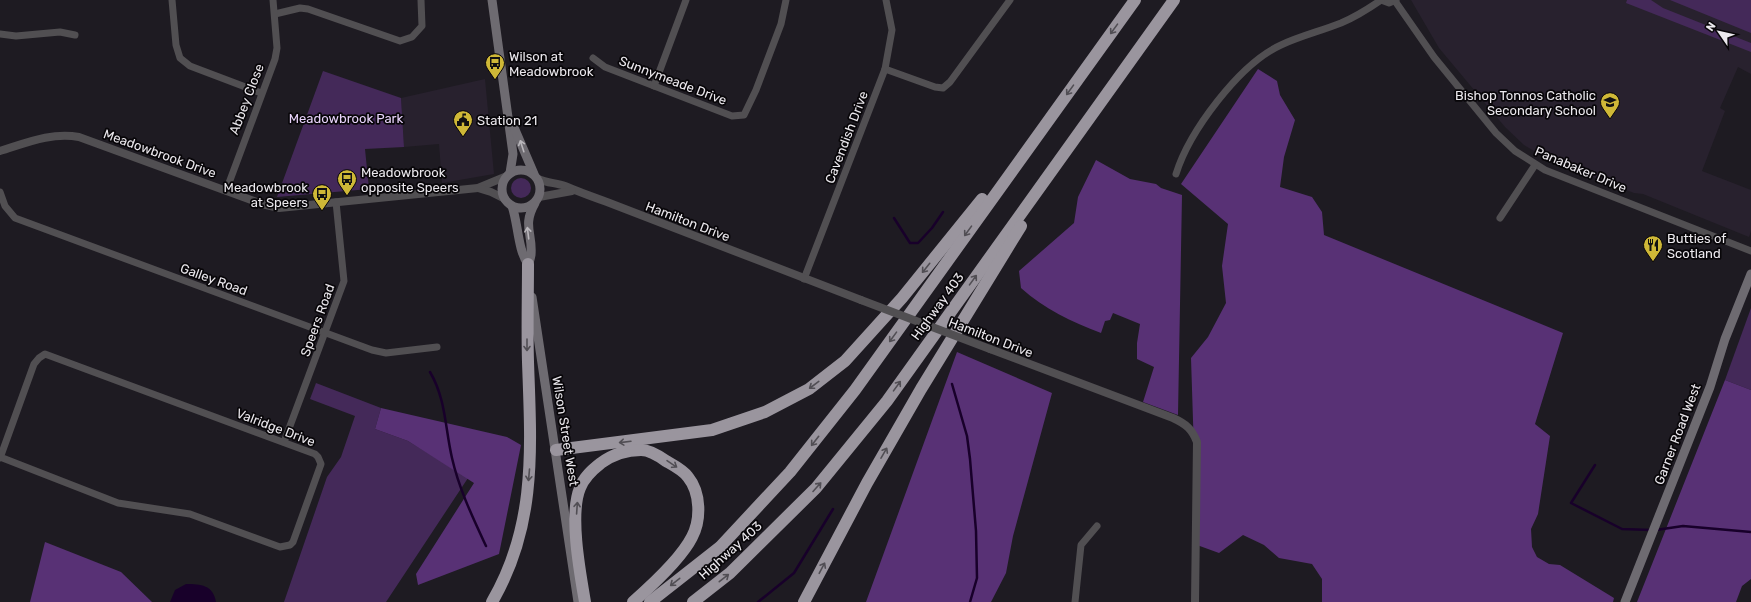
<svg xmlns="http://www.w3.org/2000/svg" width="1751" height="602" font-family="Rubik,sans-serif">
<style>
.built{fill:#28212e}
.green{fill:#442959}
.forest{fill:#583175}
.water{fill:#18002a}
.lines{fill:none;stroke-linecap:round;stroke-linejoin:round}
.stream{stroke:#18002a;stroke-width:2.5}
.minor{stroke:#514f52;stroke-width:7}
.tertiary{stroke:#514f52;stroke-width:8}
.secondary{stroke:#6e6b71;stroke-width:9}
.motorway{stroke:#9a959e;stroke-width:12}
.tertiary-bridge{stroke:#514f52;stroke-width:8}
.oneway{stroke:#514e54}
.oneway2{stroke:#b9b6bb}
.labels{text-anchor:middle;stroke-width:3.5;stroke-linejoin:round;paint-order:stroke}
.poi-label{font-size:13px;fill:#ebe8ed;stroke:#080609;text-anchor:start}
.street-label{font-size:13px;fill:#ebe8ed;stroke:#080609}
.park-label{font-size:13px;fill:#e8d3fb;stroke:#080609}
</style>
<rect width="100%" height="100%" fill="#1e1b22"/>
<g class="built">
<path d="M1411,0H1751V74L1738,67L1720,108L1725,111L1702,171L1751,190V231L1749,237L1643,194L1634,193L1549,160L1524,145L1505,127L1439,48Z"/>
<path d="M485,79L494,174L442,183L439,144L404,147L401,98Z"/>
</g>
<g class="green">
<path d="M1627,0H1651L1663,8L1751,43V52L1626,3Z"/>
<path d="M1670,0H1751V33Z"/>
<path d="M323,71L401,98L404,147L365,149L369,189L277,197Z"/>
<circle cx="521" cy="188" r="10"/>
<path d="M1751,308V390L1725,380Z"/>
<path d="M316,383L381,408L375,429L408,441L468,478L386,602H284L327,477L341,457L355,416L310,399Z"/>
</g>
<g class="forest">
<path d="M1258,69L1277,81L1280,95L1295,120L1284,157L1280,187L1312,197L1322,212L1324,235L1563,333L1535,424L1550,436L1538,514L1531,529L1532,547L1537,557L1549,564L1560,565L1614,598L1613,602H1322V579L1312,564L1279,558L1264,545L1243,535L1219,553L1197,545L1191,358L1208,337L1226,303L1222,266L1228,224L1181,184Z"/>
<path d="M1096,160L1130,179L1156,184L1161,188L1182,195L1178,415L1143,402L1154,367L1137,359V343L1140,324L1113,313L1110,320L1105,321L1101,333C1072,322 1044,309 1021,288L1019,271L1074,223L1078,197Z"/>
<path d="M957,352L1052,393L1013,536L1006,573L991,602H866Z"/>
<path d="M1725,380L1751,390V579L1742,586L1736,602H1637Z"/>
<path d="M381,408L507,437L521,445L499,554L418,585L416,574L474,483L408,441L375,429Z"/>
<path d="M45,542L121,572L152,602H30Z"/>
</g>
<path class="water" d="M186,584C201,584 213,585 216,602H170L175,590Z"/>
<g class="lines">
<g class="stream">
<path d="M894,218L910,243H918L932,228L943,212"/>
<path d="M430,372C446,399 445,428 452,458C459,489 473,518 486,546"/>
<path d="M952,384L967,436L970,459L976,531L977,578L970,602"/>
<path d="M1595,465L1571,503L1622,529L1651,530"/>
<path d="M1656,530L1683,526L1751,532"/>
<path d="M758,602L794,573L833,509"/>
</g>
<g class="minor">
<path d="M172,0L176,45L180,58L190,66L261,93"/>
<path d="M1381,0L1389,3L1396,0"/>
<path d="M1395,1L1434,57L1496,133L1515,151L1545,170L1751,251"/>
<path d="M275,14L300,8L308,9L400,41L412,37L422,26L421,0"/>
<path d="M0,34L16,36L60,32L75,35"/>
<path d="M593,58L605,67L732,116L744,115L756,90L781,24L786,0"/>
<path d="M885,69L935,87L943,88L950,82L1010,0"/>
<path d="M654,86L686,0"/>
<path d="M1176,174C1189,132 1239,64 1281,45C1300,36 1321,31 1341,23C1355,17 1368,9 1381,0"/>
<path d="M226,191L275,59L277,48L273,0"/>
<path d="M0,192L5,206L15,218L372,350L386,353L437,347"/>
<path d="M1500,218L1535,165"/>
<path d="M804,279L885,69L892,30L886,0"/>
<path d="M284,442L344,281L336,202"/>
<path d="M0,458L34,364L39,358L45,354L315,454L318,457L321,464L293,542L290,545L280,547L190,514L118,503L0,457"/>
<path d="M1075,602L1081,545L1097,526"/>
</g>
<g class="tertiary">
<path d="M0,151C26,143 51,132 79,137L262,204L279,208L478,188L507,176"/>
<path d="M538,179C547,183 557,183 565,186C579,192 593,197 607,202L861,300"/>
<path d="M478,188L491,192L505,199"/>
<path d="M539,197L572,191"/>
<path d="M990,349L1173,418C1186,424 1192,429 1197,442L1195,602"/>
</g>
<g class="secondary">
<path d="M492,0L513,154L510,173"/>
<path d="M513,125L534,174"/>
<circle cx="521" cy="189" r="19"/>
<path d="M512,206C518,223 518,251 528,264"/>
<path d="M528,270C528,264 530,261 531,255C533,233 522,226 535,203"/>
<path d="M532,297L578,602"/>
<path d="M1625,602L1710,387L1725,339L1751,274"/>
</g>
<g class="motorway">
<path d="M556,450L712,430L765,412L809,389L845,361L902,298L982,199"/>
<path d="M492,602C537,525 531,448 528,362C527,329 528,297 528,264"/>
<path d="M585,602C580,573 569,514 580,488C584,477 592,470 601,463C612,455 627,450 641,450C649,450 659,456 666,461C673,465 683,470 688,477C701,493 701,520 692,537C682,557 650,587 633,602"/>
<path d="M650,602L720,547L790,472L855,390L1135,0"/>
<path d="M693,602L730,573L816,488L887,401L1174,0"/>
<path d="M804,602L867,483L921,389L1021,226"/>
</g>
<path class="tertiary-bridge" d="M861,300L990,349"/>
</g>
<defs><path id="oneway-shaft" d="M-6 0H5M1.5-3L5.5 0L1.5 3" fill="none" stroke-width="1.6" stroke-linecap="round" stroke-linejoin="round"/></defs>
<g class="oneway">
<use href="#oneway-shaft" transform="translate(1114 29) rotate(126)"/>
<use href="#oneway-shaft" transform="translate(1070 90) rotate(126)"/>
<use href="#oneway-shaft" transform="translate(968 231) rotate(126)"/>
<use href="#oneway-shaft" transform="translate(926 268) rotate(129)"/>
<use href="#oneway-shaft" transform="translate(973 280) rotate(-54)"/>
<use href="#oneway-shaft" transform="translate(893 337) rotate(126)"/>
<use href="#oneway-shaft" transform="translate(527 345) rotate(90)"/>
<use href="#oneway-shaft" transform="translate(814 385) rotate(143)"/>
<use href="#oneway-shaft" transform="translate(897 386) rotate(-54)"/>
<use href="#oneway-shaft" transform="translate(815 441) rotate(128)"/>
<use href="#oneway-shaft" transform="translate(625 442) rotate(173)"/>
<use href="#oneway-shaft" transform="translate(884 453) rotate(-60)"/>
<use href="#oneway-shaft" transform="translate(672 464) rotate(34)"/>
<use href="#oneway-shaft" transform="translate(529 475) rotate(95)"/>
<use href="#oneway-shaft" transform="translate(817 487) rotate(-48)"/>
<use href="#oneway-shaft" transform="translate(577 508) rotate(-86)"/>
<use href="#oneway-shaft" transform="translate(822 568) rotate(-62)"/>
<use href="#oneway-shaft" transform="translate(724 578) rotate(-38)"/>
<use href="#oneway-shaft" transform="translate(675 582) rotate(142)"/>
</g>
<g class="oneway2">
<use href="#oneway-shaft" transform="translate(522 146) rotate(-108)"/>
<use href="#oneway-shaft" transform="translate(528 233) rotate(-97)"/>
</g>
<defs>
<symbol id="bus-pin" viewBox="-11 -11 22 30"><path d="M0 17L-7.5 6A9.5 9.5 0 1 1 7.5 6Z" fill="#cfb837" stroke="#080609"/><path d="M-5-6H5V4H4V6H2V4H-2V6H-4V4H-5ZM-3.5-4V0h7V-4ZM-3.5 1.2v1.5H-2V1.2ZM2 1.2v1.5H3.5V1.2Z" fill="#111"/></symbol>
<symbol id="school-pin" viewBox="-11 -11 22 30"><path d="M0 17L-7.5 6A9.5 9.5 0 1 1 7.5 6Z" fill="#cfb837" stroke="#080609"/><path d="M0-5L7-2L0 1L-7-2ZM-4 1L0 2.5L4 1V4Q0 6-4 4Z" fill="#111"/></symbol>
<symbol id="civic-pin" viewBox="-11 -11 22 30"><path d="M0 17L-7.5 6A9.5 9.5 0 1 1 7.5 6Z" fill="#cfb837" stroke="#080609"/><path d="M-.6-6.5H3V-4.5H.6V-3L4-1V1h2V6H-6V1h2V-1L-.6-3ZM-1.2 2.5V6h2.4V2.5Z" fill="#111"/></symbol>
<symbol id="restaurant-pin" viewBox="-11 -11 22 30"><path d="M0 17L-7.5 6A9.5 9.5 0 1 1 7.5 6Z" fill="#cfb837" stroke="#080609"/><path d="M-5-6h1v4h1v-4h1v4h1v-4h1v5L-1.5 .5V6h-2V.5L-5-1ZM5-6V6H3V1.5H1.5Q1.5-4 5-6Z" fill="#111"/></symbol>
</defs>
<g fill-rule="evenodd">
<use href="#bus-pin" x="484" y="52" width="22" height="30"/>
<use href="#school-pin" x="1599" y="91" width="22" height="30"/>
<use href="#civic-pin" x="452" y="109" width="22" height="30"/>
<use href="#bus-pin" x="336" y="168" width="22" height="30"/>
<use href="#bus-pin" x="311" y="183" width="22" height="30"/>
<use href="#restaurant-pin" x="1642" y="234" width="22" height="30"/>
</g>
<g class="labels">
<g class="poi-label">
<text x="509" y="61">Wilson at<tspan x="509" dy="15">Meadowbrook</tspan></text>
<text x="1596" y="100" text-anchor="end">Bishop Tonnos Catholic<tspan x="1596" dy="15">Secondary School</tspan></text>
<text x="477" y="125">Station 21</text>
<text x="361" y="177">Meadowbrook<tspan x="361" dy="15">opposite Speers</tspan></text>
<text x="308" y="192" text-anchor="end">Meadowbrook<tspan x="308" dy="15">at Speers</tspan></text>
<text x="1667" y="243">Butties of<tspan x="1667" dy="15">Scotland</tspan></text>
</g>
<g class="street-label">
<text transform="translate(673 80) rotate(21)" y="5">Sunnymeade Drive</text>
<text transform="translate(246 99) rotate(-69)" y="5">Abbey Close</text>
<text transform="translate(846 137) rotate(-69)" y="5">Cavendish Drive</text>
<text transform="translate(160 153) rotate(20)" y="5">Meadowbrook Drive</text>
<text transform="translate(1581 169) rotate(23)" y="5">Panabaker Drive</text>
<text transform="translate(688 221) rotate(21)" y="5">Hamilton Drive</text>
<text transform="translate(214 279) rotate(20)" y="5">Galley Road</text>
<text transform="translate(937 306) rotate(-54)" y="5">Highway 403</text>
<text transform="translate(317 320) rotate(-70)" y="5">Speers Road</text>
<text transform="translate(991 337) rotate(21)" y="5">Hamilton Drive</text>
<text transform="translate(276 427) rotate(21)" y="5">Valridge Drive</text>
<text transform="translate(566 431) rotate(81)" y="5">Wilson Street West</text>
<text transform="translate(1677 434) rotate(-69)" y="5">Garner Road West</text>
<text transform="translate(730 550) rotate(-42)" y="5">Highway 403</text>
</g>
<g class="park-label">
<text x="346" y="123">Meadowbrook Park</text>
</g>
</g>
<g transform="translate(1719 32) rotate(304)" stroke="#080609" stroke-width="3" paint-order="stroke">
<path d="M0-3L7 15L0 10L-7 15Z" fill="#ebe8ed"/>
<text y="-6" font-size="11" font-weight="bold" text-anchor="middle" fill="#ebe8ed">N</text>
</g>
</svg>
